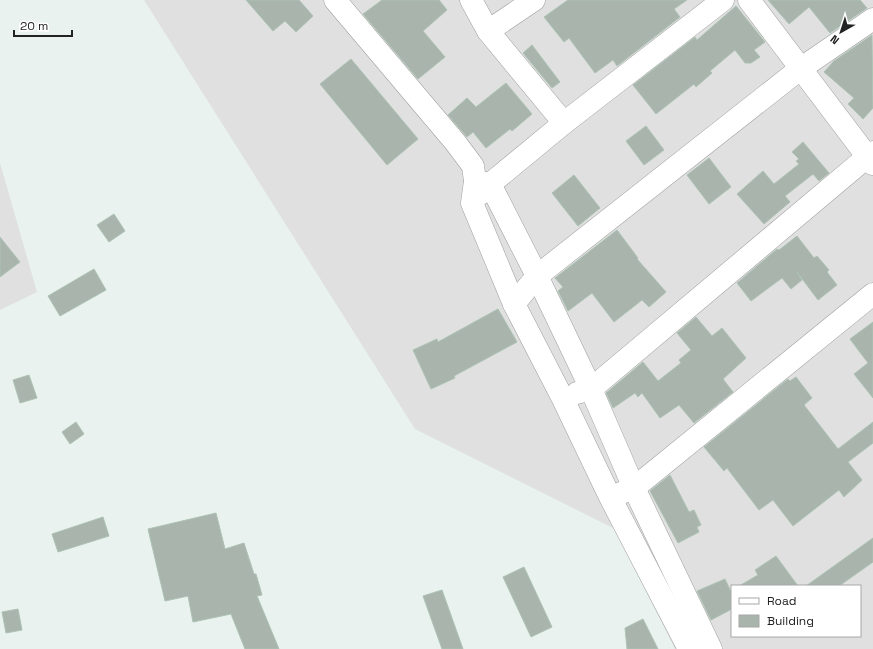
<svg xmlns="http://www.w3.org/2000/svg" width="873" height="649" font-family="'Space Grotesk',sans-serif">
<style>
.residential{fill:#dfe0df;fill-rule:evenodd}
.building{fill:#a8b4ac;stroke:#acc3b4}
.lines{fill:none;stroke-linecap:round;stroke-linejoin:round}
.minor-casing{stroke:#9f9f9f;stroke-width:23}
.minor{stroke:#fff;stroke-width:22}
</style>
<rect width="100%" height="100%" fill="#e9f2ee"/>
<g class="residential">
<path d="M144,0H873V649H675L615,529L415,429ZM732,586H860V636H732Z"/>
<path d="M0,163L37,292L0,310Z"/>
</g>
<g class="building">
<path d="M246,0H299L313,16L296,32L285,21L273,31Z"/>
<path d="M382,0H439L447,10L423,31L445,57L418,79L363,14Z"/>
<path d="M568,0H687L674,9L680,17L617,66L613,60L595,73L569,38L564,42L544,17Z"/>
<path d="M768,0H860L867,8L830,33L809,7L789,24Z"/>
<path d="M736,6L765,42L754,50L760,57L751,63H745L735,50L710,71L712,73L696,87L694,84L656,114L633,85L695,37L697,40Z"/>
<path d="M872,35L873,108L863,119L848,104L854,98L824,72L834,61Z"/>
<path d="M532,45L560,82L552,88L523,53Z"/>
<path d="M351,59L418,139L387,165L320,84Z"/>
<path d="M506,83L532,114L512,131L510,129L486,148L473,132L467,137L448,115L467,98L476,107Z"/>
<path d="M646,126L664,150L644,165L626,141Z"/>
<path d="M803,142L829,173L819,181L813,174L785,196L790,202L764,224L737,194L763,171L774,184L799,164L796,161L799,159L792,152Z"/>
<path d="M709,158L731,187L709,204L687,175Z"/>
<path d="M574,175L600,208L578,226L552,193Z"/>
<path d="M114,214L125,231L109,242L97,225Z"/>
<path d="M617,230L638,258L637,259L666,292L649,307L642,300L614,322L592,293L568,311L558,291L563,287L555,278Z"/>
<path d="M797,236L814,258L817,256L829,270L827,272L837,285L818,300L797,272L802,280L791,289L782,278L751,301L737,283L777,249L779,250Z"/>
<path d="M0,237L20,262L0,277Z"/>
<path d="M94,269L106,290L60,316L48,296Z"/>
<path d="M498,309L517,342L454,376L455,378L431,389L413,350L437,339L438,342Z"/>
<path d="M696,317L712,336L722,328L746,358L723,379L733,392L694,423L679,405L660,418L642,393L638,397L635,393L613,408L606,393L643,362L658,381L681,363L679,360L691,350L677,333Z"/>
<path d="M873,322V398L854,374L868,363L850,339Z"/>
<path d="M29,375L37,398L20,403L13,380Z"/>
<path d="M796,377L812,398L804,405L838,449L873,422V443L848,462L862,480L844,497L839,490L793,526L773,500L759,510L727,468L724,471L704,447L788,379L790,381Z"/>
<path d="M76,422L84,434L70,444L62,432Z"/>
<path d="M670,475L689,512L694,510L701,525L697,527L699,532L678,543L650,491Z"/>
<path d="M216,513L225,549L244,543L254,574H256L262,595L257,596L279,649H245L231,614L193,622L188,596L165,601L148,529Z"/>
<path d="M103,517L109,536L58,552L52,534Z"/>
<path d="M873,538V562L839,586H806Z"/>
<path d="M776,556L798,586H739L758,575L755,570Z"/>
<path d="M524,567L552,627L531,637L503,577Z"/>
<path d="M725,579L732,594V609L711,620L697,591Z"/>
<path d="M442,590L463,649H442L423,596Z"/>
<path d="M18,609L22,630L6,633L2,612Z"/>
<path d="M643,619L658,649H627L625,628Z"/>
</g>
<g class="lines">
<defs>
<g id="minor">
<path d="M335,0L455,142L473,166L475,181L472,203L514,304L563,399L610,497L689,649"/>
<path d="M471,0L488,31L564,123"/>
<path d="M749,0L873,164"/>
<path d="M488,31L534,0"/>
<path d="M475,181L490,184L537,276L591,389L634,488L711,649"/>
<path d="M480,194L490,184L564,123L723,0"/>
<path d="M514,304L537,276L800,69L873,19"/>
<path d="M577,393L591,389L873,152"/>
<path d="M621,493L634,488L873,294"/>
</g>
</defs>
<use href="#minor" class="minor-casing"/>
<use href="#minor" class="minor"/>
</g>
<rect x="731" y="585" width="130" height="52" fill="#ffffff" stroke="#a7a7a7"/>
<rect x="739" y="598" width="20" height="6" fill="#ffffff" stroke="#a7a7a7"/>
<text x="767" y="605" font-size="12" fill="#222222">Road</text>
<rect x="739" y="615" width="20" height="12" fill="#a8b4ac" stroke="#a7a7a7"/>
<text x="767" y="625" font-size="12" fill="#222222">Building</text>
<g transform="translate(841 32) rotate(219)" stroke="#ffffff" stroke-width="3" paint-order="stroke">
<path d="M0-3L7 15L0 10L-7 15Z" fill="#222222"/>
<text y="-6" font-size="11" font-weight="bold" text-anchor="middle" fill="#222222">N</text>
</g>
<path d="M14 30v6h58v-6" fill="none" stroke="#222222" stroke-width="2"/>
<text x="20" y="30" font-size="12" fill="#222222" stroke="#ffffff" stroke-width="3" paint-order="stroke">20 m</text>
</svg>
